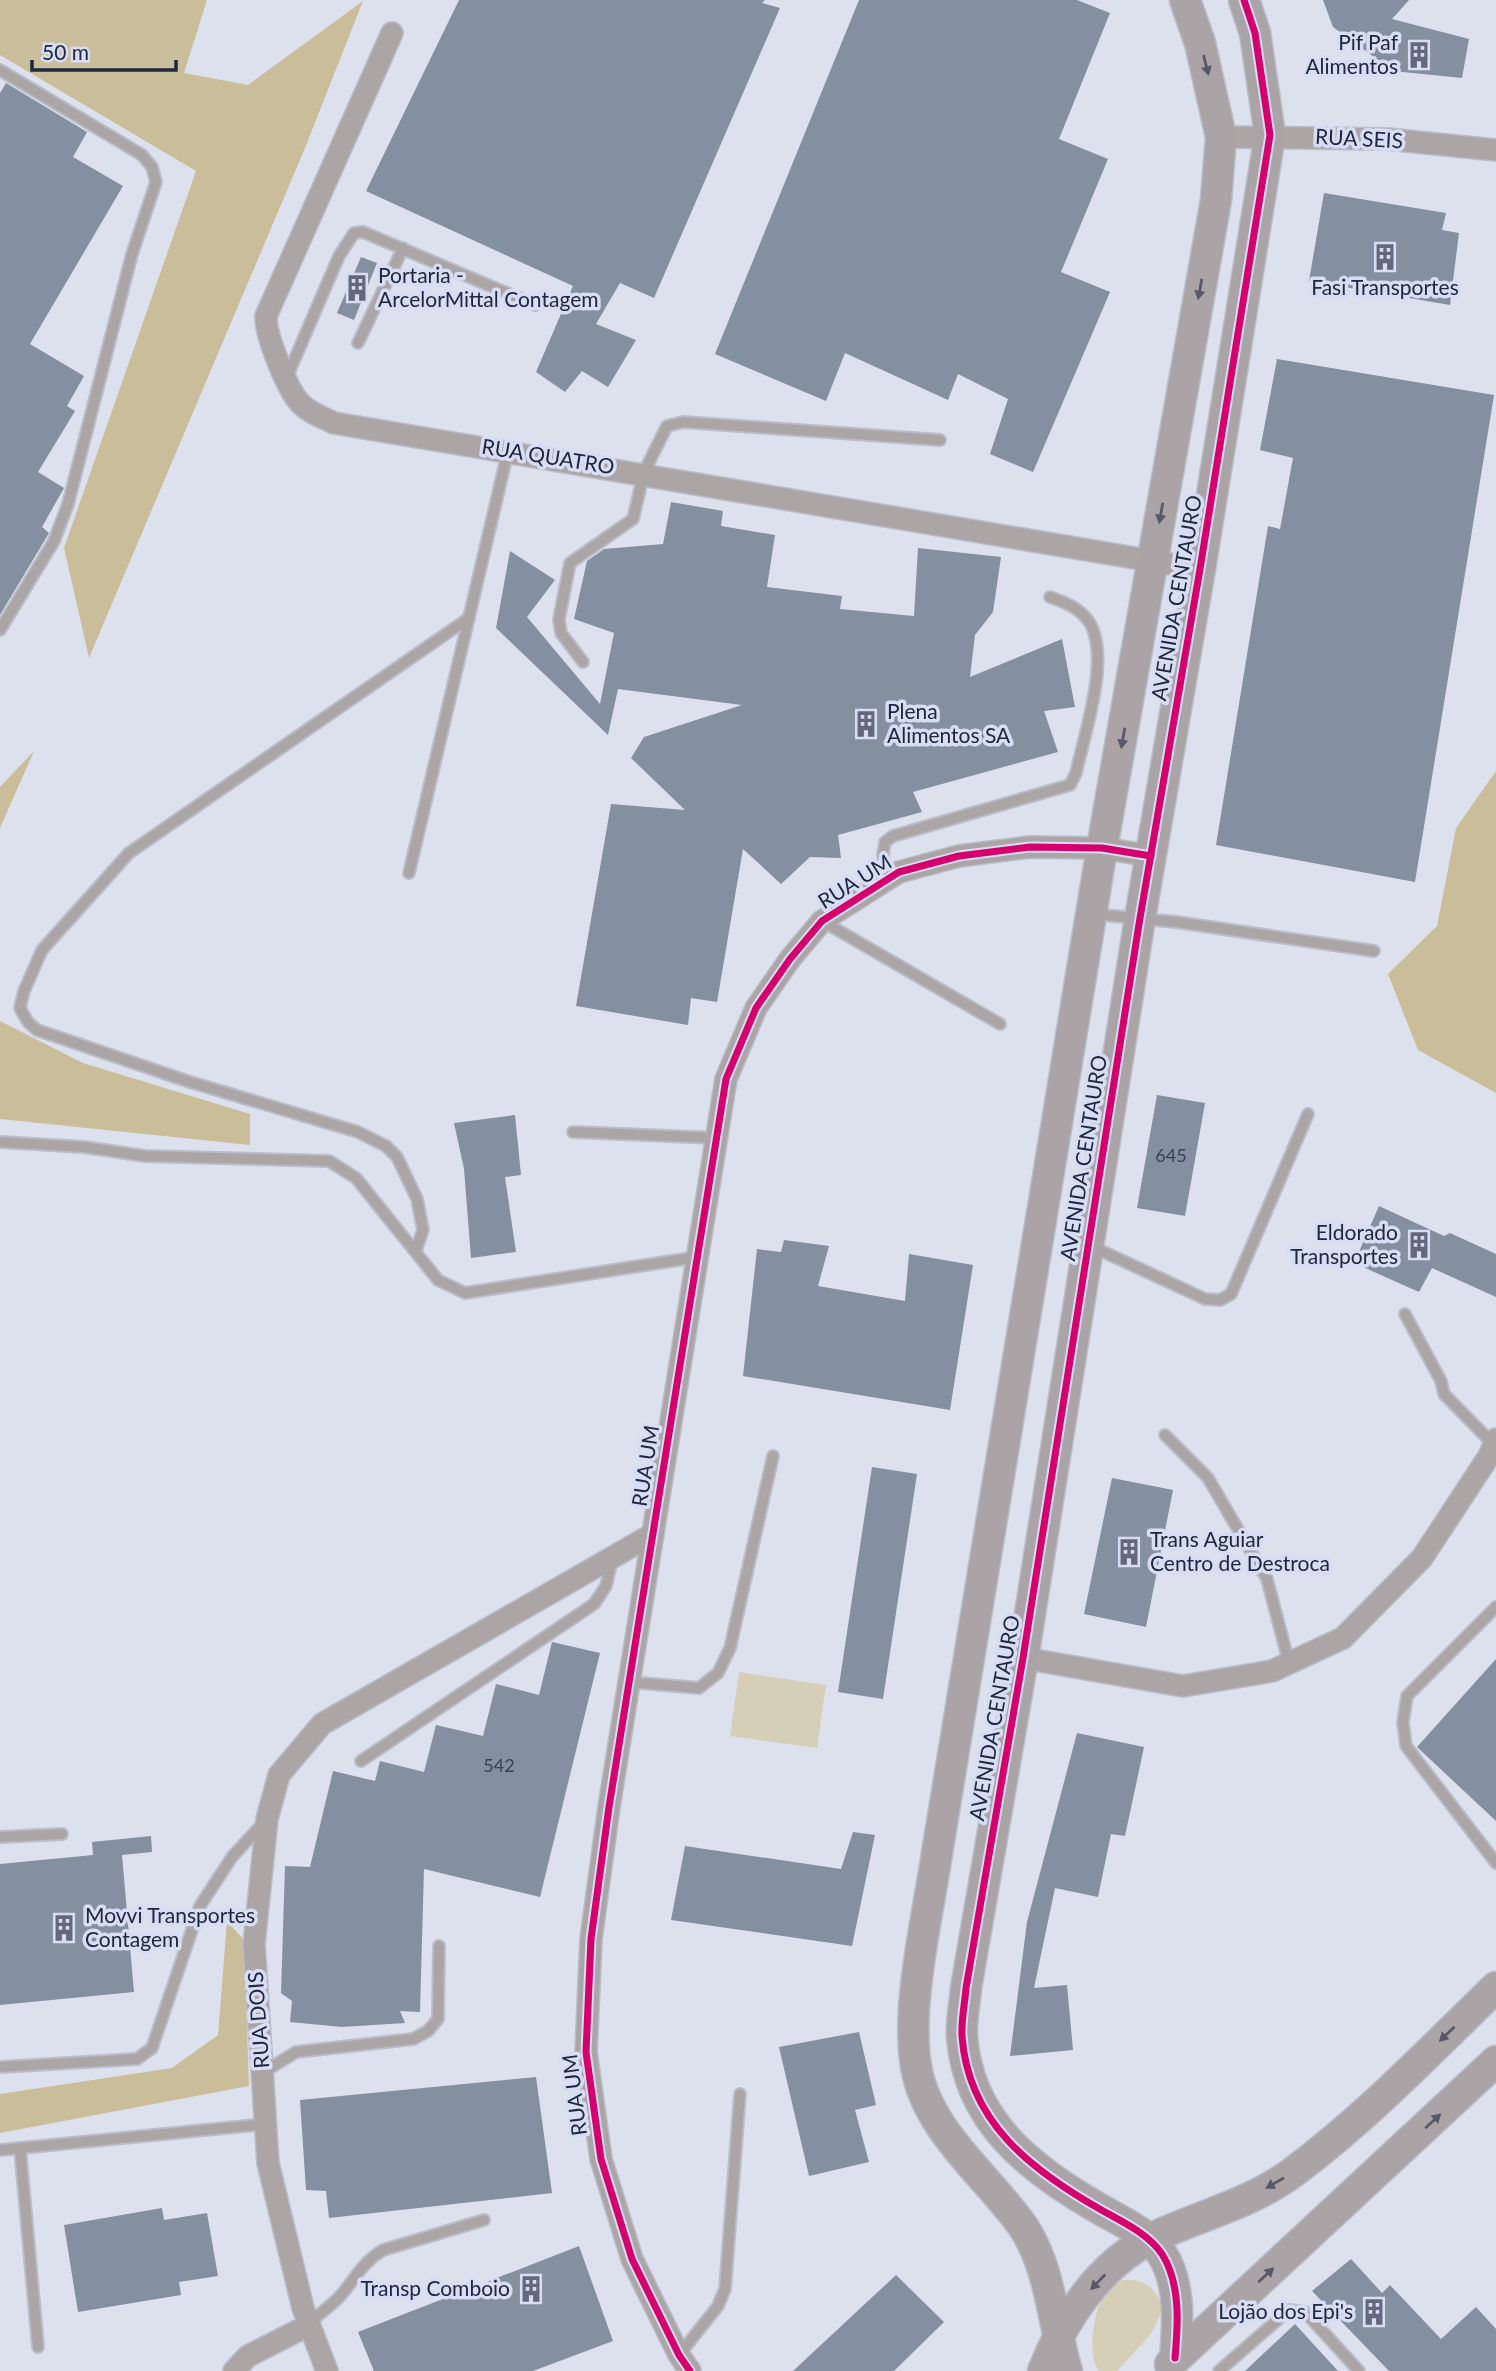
<svg xmlns="http://www.w3.org/2000/svg" width="1496" height="2371" font-family="Lato,sans-serif">
<style>
.green{fill:#d6cfb8}
.forest{fill:#cabe9a}
.building{fill:#848f9f}
.lines{fill:none;stroke-linecap:round;stroke-linejoin:round}
.lane-casing{stroke:#b9bdc9;stroke-width:14}
.street-casing{stroke:#b9bdc9;stroke-width:24}
.secondary-casing{stroke:#b9bdc9;stroke-width:33}
.lane{stroke:#aca5a6;stroke-width:10}
.street{stroke:#aca5a6;stroke-width:21}
.secondary{stroke:#aba4a7;stroke-width:30}
.cycleway-casing{stroke:#d6ddf5;stroke-width:11}
.cycleway{stroke:#d6006c;stroke-width:7}
.oneway{fill:#585967}
.labels{text-anchor:middle;stroke-width:7;stroke-linejoin:round;paint-order:stroke}
.number-label{font-size:18px;fill:#3a4156}
.poi-label{font-size:21px;fill:#21273d;stroke:#d6ddf5;text-anchor:end}
.street-label{font-size:21px;fill:#21273d;stroke:#d6ddf5}
</style>
<rect width="100%" height="100%" fill="#dde1ee"/>
<g class="green">
<path d="M739,1672L826,1685L817,1748L730,1736Z"/>
<path d="M1123,2280C1146,2279 1155,2287 1163,2309L1151,2334L1117,2371H1099C1087,2356 1093,2310 1105,2294C1108,2289 1117,2284 1123,2280Z"/>
</g>
<g class="forest">
<path d="M0,0H207L184,73L248,85L363,1L305,148L89,658L64,548L196,171L0,55Z"/>
<path d="M34,751L0,828V787Z"/>
<path d="M1496,771V1093L1418,1050L1388,974L1437,926L1456,828Z"/>
<path d="M0,1021L83,1063L250,1114V1145L0,1119Z"/>
<path d="M227,1921L244,1940L249,2086L0,2133V2094L172,2068L218,2035Z"/>
</g>
<g class="building">
<path d="M459,0H765L762,3L780,8L654,298L620,283L596,324L636,340L608,387L582,371L565,392L536,372L573,286L366,191Z"/>
<path d="M859,0H1077L1110,13L1059,139L1108,159L1061,272L1110,292L1033,472L990,454L1008,399L958,374L948,400L845,353L826,401L715,354Z"/>
<path d="M1323,0H1409L1392,19L1469,39L1462,78L1393,71L1333,27Z"/>
<path d="M6,83L87,132L73,157L123,186L30,344L84,376L67,406L75,411L38,472L64,488L42,527L49,533L0,615V93Z"/>
<path d="M1324,193L1446,213L1442,230L1459,233L1450,305L1309,281Z"/>
<path d="M361,257L377,263L354,320L337,313Z"/>
<path d="M1277,359L1494,395L1415,882L1216,845L1268,526L1280,529L1293,458L1260,450Z"/>
<path d="M671,502L723,511L721,526L775,535L767,587L842,596L840,609L914,616L918,548L1001,557L993,612L975,635L970,677L1062,639L1075,707L1044,711L1058,752L913,792L922,812L838,835L841,858L810,857L781,884L743,849L717,1002L691,998L688,1025L576,1006L611,804L685,810L631,758L644,737L742,705L618,689L608,735L496,628L510,551L555,580L527,617L600,704L614,633L574,619L587,561L604,549L663,544Z"/>
<path d="M1157,1095L1205,1103L1185,1216L1137,1208Z"/>
<path d="M515,1115L521,1175L505,1177L516,1252L471,1258L464,1169L454,1123Z"/>
<path d="M1379,1206L1444,1236L1450,1233L1496,1254V1297L1432,1268L1419,1292L1354,1263Z"/>
<path d="M784,1240L829,1246L818,1286L905,1301L909,1254L973,1265L950,1410L743,1376L757,1249L781,1252Z"/>
<path d="M872,1467L917,1474L883,1699L838,1692Z"/>
<path d="M1112,1478L1173,1490L1146,1627L1084,1614Z"/>
<path d="M552,1642L600,1653L540,1897L424,1869L420,2012L400,2011L405,2023L342,2027L290,2022L292,2001L281,1993L285,1866L310,1867L333,1771L375,1781L380,1761L424,1772L436,1725L483,1736L496,1684L539,1695Z"/>
<path d="M1496,1659V1821L1417,1747Z"/>
<path d="M1077,1733L1144,1747L1125,1836L1111,1834L1098,1897L1055,1888L1034,1988L1067,1985L1073,2050L1010,2056L1027,1922Z"/>
<path d="M853,1832L875,1835L852,1946L671,1920L685,1846L841,1869Z"/>
<path d="M151,1836L152,1852L122,1855L134,1992L0,2005V1864L93,1855L92,1842Z"/>
<path d="M859,2032L876,2105L855,2110L869,2162L809,2176L779,2047Z"/>
<path d="M536,2077L552,2193L329,2218L326,2191L306,2190L300,2100Z"/>
<path d="M162,2208L164,2220L207,2213L218,2276L179,2282L181,2295L78,2312L64,2225Z"/>
<path d="M579,2246L613,2341L533,2371H374L358,2332Z"/>
<path d="M1351,2259L1382,2293L1390,2285L1441,2339L1476,2307L1496,2329V2371H1389L1312,2291Z"/>
<path d="M896,2275L944,2322L894,2371H793Z"/>
<path d="M1295,2324L1338,2371H1245Z"/>
</g>
<g class="lines">
<defs>
<g id="lane">
<path d="M0,70L142,155L152,167L156,182L132,254L68,504L54,541L0,630"/>
<path d="M358,343L403,248"/>
<path d="M287,377L339,256L354,233L363,232L535,305"/>
<path d="M583,662L561,633L559,619L570,563L633,519L644,472L667,426L683,422L940,440"/>
<path d="M409,873L508,451"/>
<path d="M888,879L883,855L885,842L893,836L1070,785L1076,773C1084,735 1113,652 1087,619C1077,607 1064,602 1050,597"/>
<path d="M1093,914L1176,922L1374,951"/>
<path d="M822,921L1000,1024"/>
<path d="M573,1132L717,1138"/>
<path d="M0,1142L84,1147L145,1156L329,1161L356,1178L438,1280L465,1293L698,1257"/>
<path d="M1091,1246L1205,1299L1220,1300L1231,1294L1308,1114"/>
<path d="M416,1250L423,1230L417,1199L397,1157L386,1146L358,1132L190,1082L37,1030L28,1022L20,1008L24,991L42,950L129,853L469,618"/>
<path d="M1405,1314L1441,1381L1444,1394L1494,1445"/>
<path d="M1165,1435L1208,1478L1267,1579L1289,1663"/>
<path d="M1496,1607L1407,1696L1403,1722L1406,1746L1496,1863"/>
<path d="M629,1682L699,1688L718,1673L730,1648L773,1456"/>
<path d="M361,1761L594,1604L606,1586L612,1560"/>
<path d="M0,1837L62,1834"/>
<path d="M0,2067L137,2059L152,2048L200,1906L232,1857L265,1821"/>
<path d="M262,2073L296,2052L413,2039L428,2031L438,2019L439,1946"/>
<path d="M20,2148L38,2347"/>
<path d="M0,2150L266,2124"/>
<path d="M309,2324C319,2313 333,2305 342,2294C356,2277 364,2261 383,2250L484,2220"/>
<path d="M679,2355L718,2306L725,2289L740,2094"/>
<path d="M1219,2371L1289,2310L1305,2312L1359,2371"/>
</g>
<g id="street">
<path d="M392,33L266,316C265,334 287,389 300,403C309,413 322,417 334,423L1200,569"/>
<path d="M1221,137L1387,139L1496,150"/>
<path d="M1023,1658L1183,1686L1272,1671L1343,1638L1422,1558L1489,1456L1496,1439"/>
<path d="M234,2371L248,2356L309,2325"/>
<path d="M327,2371L303,2308L268,2163L254,1944L267,1819L279,1775L322,1724L653,1534"/>
<path d="M690,2371L679,2355L632,2259L601,2159L586,2052L591,1939L609,1807L726,1079L756,1008L790,959L822,921L899,872L959,856L1030,847L1102,848L1151,856"/>
</g>
<g id="secondary">
<path d="M1175,2358C1178,2325 1181,2284 1162,2254C1147,2232 1120,2221 1098,2208C1030,2169 968,2121 962,2036C961,2020 965,2003 966,1988L1023,1658L1140,918L1200,569L1270,135L1255,33L1244,0"/>
<path d="M1170,2364L1496,2061"/>
<path d="M1043,2371C1064,2318 1099,2265 1152,2238C1198,2216 1250,2204 1292,2173C1366,2118 1430,2051 1496,1987"/>
<path d="M1067,2371C1053,2325 1051,2269 1024,2228C991,2180 932,2135 918,2076C903,2015 928,1916 937,1853L1102,848L1216,200L1221,137L1200,43L1185,0"/>
</g>
</defs>
<use href="#lane" class="lane-casing"/>
<use href="#street" class="street-casing"/>
<use href="#secondary" class="secondary-casing"/>
<use href="#lane" class="lane"/>
<use href="#street" class="street"/>
<use href="#secondary" class="secondary"/>
<defs>
<g id="cycleway">
<path d="M1175,2358C1178,2325 1181,2284 1162,2254C1147,2232 1120,2221 1098,2208C1030,2169 968,2121 962,2036C961,2020 965,2003 966,1988L1023,1658L1140,918L1200,569L1270,135L1255,33L1244,0"/>
<path d="M690,2371L679,2355L632,2259L601,2159L586,2052L591,1939L609,1807L726,1079L756,1008L790,959L822,921L899,872L959,856L1030,847L1102,848L1151,856"/>
</g>
</defs>
<use href="#cycleway" class="cycleway-casing"/>
<use href="#cycleway" class="cycleway"/>
</g>
<defs><path id="oneway-solid" d="M-6-.8H1V-3.2L6.5 0L1 3.2V.8H-6Z" transform="scale(1.75)"/></defs>
<g class="oneway">
<use href="#oneway-solid" transform="translate(1206 65) rotate(76)"/>
<use href="#oneway-solid" transform="translate(1200 289) rotate(100)"/>
<use href="#oneway-solid" transform="translate(1161 513) rotate(100)"/>
<use href="#oneway-solid" transform="translate(1123 738) rotate(100)"/>
<use href="#oneway-solid" transform="translate(1447 2034) rotate(136)"/>
<use href="#oneway-solid" transform="translate(1433 2121) rotate(-43)"/>
<use href="#oneway-solid" transform="translate(1275 2183) rotate(150)"/>
<use href="#oneway-solid" transform="translate(1266 2275) rotate(-43)"/>
<use href="#oneway-solid" transform="translate(1098 2282) rotate(134)"/>
</g>
<defs>
<symbol id="building-bare" viewBox="-9 -9 18 18"><path d="M-4-6H4V6H1V3H-1V6H-4ZM-2.5-4.3h1.7v1.8h-1.7ZM.8-4.3h1.7v1.8H.8ZM-2.5-1h1.7V.8h-1.7ZM.8-1h1.7V.8H.8Z" fill="#63687b" stroke="#d6ddf5" stroke-width="2.5" paint-order="stroke"/></symbol>
</defs>
<g fill-rule="evenodd">
<use href="#building-bare" x="1400" y="36" width="38" height="38"/>
<use href="#building-bare" x="1366" y="238" width="38" height="38"/>
<use href="#building-bare" x="338" y="269" width="38" height="38"/>
<use href="#building-bare" x="847" y="705" width="38" height="38"/>
<use href="#building-bare" x="1400" y="1226" width="38" height="38"/>
<use href="#building-bare" x="1110" y="1533" width="38" height="38"/>
<use href="#building-bare" x="45" y="1909" width="38" height="38"/>
<use href="#building-bare" x="512" y="2270" width="38" height="38"/>
<use href="#building-bare" x="1355" y="2293" width="38" height="38"/>
</g>
<g class="labels">
<g class="number-label">
<text x="1171" y="1162">645</text>
<text x="499" y="1772">542</text>
</g>
<g class="poi-label">
<text x="1398" y="50">Pif Paf<tspan x="1398" dy="24">Alimentos</tspan></text>
<text x="378" y="283" text-anchor="start">Portaria -<tspan x="378" dy="24">ArcelorMittal Contagem</tspan></text>
<text x="1385" y="295" text-anchor="middle">Fasi Transportes</text>
<text x="887" y="719" text-anchor="start">Plena<tspan x="887" dy="24">Alimentos SA</tspan></text>
<text x="1398" y="1240">Eldorado<tspan x="1398" dy="24">Transportes</tspan></text>
<text x="1150" y="1547" text-anchor="start">Trans Aguiar<tspan x="1150" dy="24">Centro de Destroca</tspan></text>
<text x="85" y="1923" text-anchor="start">Movvi Transportes<tspan x="85" dy="24">Contagem</tspan></text>
<text x="510" y="2296">Transp Comboio</text>
<text x="1353" y="2319">Lojão dos Epi's</text>
</g>
<g class="street-label">
<text transform="translate(1359 139) rotate(3)" y="7">RUA SEIS</text>
<text transform="translate(548 457) rotate(9)" y="7">RUA QUATRO</text>
<text transform="translate(1177 598) rotate(-80)" y="7">AVENIDA CENTAURO</text>
<text transform="translate(855 882) rotate(-32)" y="7">RUA UM</text>
<text transform="translate(1084 1158) rotate(-81)" y="7">AVENIDA CENTAURO</text>
<text transform="translate(646 1466) rotate(-81)" y="7">RUA UM</text>
<text transform="translate(995 1718) rotate(-80)" y="7">AVENIDA CENTAURO</text>
<text transform="translate(259 2020) rotate(-94)" y="7">RUA DOIS</text>
<text transform="translate(575 2095) rotate(-97)" y="7">RUA UM</text>
</g>
</g>
<path d="M32 60v10h144v-10" fill="none" stroke="#21273d" stroke-width="3.5"/>
<text x="42" y="60" font-size="21" fill="#21273d" stroke="#d6ddf5" stroke-width="5" paint-order="stroke">50 m</text>
</svg>
